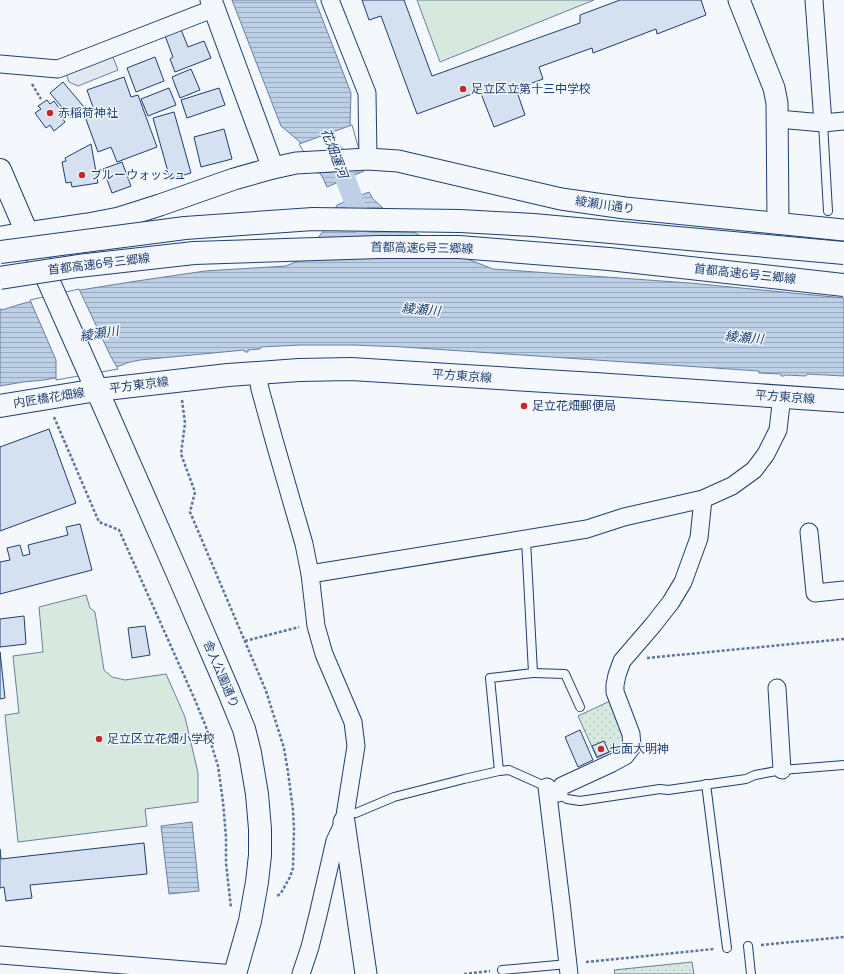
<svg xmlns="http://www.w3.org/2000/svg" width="844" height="974" font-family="Figtree,'Noto Sans JP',sans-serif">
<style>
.green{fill:#d7e8df;stroke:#687fa3}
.park{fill:url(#park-dots);stroke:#687fa3}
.parking{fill:#e3e8f0;stroke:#687fa3}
.water{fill:url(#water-rules);stroke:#687fa3}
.pier{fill:#f4f7fb;stroke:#687fa3}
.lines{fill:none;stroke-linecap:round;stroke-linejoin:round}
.canal{stroke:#bed0e5;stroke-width:20}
.building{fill:#d5e0f0;stroke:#1d3f73}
.service-casing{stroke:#1d3f73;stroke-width:10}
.minor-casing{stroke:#1d3f73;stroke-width:19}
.tertiary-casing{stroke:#1d3f73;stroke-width:23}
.secondary-casing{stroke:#1d3f73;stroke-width:24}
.path{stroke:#5e769c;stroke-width:2.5;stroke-dasharray:3 2;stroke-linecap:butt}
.service{stroke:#f4f7fb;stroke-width:8}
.minor{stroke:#f4f7fb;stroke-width:17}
.tertiary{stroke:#f4f7fb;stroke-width:21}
.secondary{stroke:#f4f7fb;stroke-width:22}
.motorway-bridge-casing{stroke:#1d3f73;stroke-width:24;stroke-linecap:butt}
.motorway-bridge{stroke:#f4f7fb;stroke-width:22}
.poi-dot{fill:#c62828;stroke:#f4f7fb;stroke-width:1.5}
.labels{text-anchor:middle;stroke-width:3;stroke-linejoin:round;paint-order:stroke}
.poi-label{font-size:12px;fill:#1d3f73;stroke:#f4f7fb;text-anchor:start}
.street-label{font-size:12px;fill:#1d3f73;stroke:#f4f7fb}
.water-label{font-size:13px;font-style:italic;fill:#1d3f73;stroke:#f4f7fb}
</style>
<defs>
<pattern id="park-dots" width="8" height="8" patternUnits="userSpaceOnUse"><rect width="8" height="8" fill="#d7e8df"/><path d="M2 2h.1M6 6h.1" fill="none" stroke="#b8c8c3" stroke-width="1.8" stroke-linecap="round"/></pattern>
<pattern id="water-rules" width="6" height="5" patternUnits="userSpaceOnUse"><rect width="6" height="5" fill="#bed0e5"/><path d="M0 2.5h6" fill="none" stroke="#9aaabe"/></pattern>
</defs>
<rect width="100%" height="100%" fill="#f4f7fb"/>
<g class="green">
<path d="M417,0H594L440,62Z"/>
<path d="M86,595L90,608L95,612L104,670L112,677L125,680L166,674L185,717L198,773V802L145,809L147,826L18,842L5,715L19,713L13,656L43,652L39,607Z"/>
</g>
<g class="park">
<path d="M610,701L624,734V745L597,758L578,716Z"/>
<path d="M692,962L694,974H615L614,970Z"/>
</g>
<path class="parking" d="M111,52L118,70L78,86L69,82L65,71Z"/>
<g class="water">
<path d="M232,0H315L351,93L350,124L364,171L327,187L323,178L300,142L281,126Z"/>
<path d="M369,192L373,199L405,228L465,258L493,269L690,283L844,298V376L807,374L806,376L785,375L784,376H781V374L759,373V371L403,347L353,345H300L261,347L260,349L248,350V352H245L244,350L140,360L126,363L125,364L119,366L44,380L23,382L0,386V309H1L2,310L21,304L80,290L137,281L205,271L286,266L300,260L325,229L337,205Z"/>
<path d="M192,822L199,891L169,894L161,826Z"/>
</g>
<g class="pier">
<path d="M352,125L358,146L364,169L317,173L299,144Z"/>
<path d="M79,289L111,357L118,369L56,380V360L30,300Z"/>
</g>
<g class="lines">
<path class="canal" d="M336,154L363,225"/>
</g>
<g class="building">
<path d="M362,0H404L432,76L580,23V15L620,0H701L706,15L657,34L656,29L593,53L592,48L539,67L543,79L516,89L525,115L494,127L480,91L417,114L381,16L369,20Z"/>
<path d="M180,27L188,47L204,41L211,58L175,72L170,59L173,57L164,33Z"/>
<path d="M155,57L164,81L136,92L127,68Z"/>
<path d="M191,69L200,90L180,98L172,77Z"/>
<path d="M124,77L131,97L138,95L157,147L117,162L111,147L98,152L84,114L94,110L87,90Z"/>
<path d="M63,82L84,107L71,118L50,93Z"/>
<path d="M169,88L176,105L148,116L141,99Z"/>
<path d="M219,88L225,105L187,118L181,100Z"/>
<path d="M47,100L50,104L54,101L65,116L62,118L65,122L54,131L50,125L46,128L35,113L41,109L38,106Z"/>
<path d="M174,112L191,173L170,179L153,118Z"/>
<path d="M224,129L232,159L201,167L194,137Z"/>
<path d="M91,144L98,183L72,187L71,182L66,183L62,162L66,161L65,158Z"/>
<path d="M122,162L131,186L112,193L103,169Z"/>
<path d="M49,429L76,503L0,531V447Z"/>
<path d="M80,524L92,570L0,594V562L10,560L7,548L20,545L23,556L30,554L28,545L68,535L66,527Z"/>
<path d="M24,616L26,644L0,647V619Z"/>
<path d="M145,626L150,655L132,658L128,628Z"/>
<path d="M0,652L5,698L0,699Z"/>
<path d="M580,730L593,760L578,767L565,737Z"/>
<path d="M604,741L609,752L597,757L592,746Z"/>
<path d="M144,843L147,874L30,885L32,898L6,901L4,887L0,888V849L1,859Z"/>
</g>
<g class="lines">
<defs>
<g id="service">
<path d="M823,123L828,211"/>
<path d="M533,673L565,674L580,707"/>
<path d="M499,771L490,678L533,673L526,540"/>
<path d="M706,784L727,948"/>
<path d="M345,814L356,813L394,797L464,779L499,771L509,770L547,787L567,799L580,801L660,789L668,790L746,779L755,775L782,770L844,765"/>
<path d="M748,946L751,974"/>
<path d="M502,970L568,964"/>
</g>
<g id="minor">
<path d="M330,0L367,93L368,159"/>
<path d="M814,0L823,123"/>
<path d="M0,64L58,69L215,8"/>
<path d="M778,119L823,123L844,121"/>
<path d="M257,373L260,389L274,440L304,544L310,574L316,626L324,654L353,722L356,746L344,822L335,841L318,915L310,947L301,974"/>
<path d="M809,532L815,593L844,590"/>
<path d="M310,574L587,529L624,517L703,499L732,486L754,470L766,454L778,430L782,396"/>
<path d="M777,688L782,770"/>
<path d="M547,787L562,911L569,974"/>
<path d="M558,793L562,786L612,763L625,756L632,747L631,734L615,692V685L617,675L622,661L653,625L671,602L683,582L699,538L703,499"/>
<path d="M0,955L235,974"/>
</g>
<g id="tertiary">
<path d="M211,0L273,168"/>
<path d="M739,0L774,88L777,103L778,223"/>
<path d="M27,233L88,224L119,218L160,205L234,179L273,168L296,163L368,159L398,161L561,199L625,208L844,230"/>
<path d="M344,822L366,974"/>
</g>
<g id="secondary">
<path d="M0,170L27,233L97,390L180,579L228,690L244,729L250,753L257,794L260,829V855L257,882L250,921L235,974"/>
<path d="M0,238L27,233"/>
<path d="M0,406L97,390L228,375L299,370L351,369L595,384L844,401"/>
</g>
</defs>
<use href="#service" class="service-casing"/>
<use href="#minor" class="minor-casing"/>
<use href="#tertiary" class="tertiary-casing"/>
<use href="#secondary" class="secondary-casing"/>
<g class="path">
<path d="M32,84L41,99"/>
<path d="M182,400L185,423L181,454L195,492L190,512L266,691L284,748L288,772L293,810L294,829L293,868L290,877L281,893L276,897"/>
<path d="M54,417L99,522L119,530L195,700L206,727L218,766L223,802L226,837V863L231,908"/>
<path d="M245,641L299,627"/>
<path d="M647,658L844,639"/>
<path d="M761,945L844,937"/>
<path d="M586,962L714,949"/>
<path d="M464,974L490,971"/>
</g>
<use href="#service" class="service"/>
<use href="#minor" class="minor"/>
<use href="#tertiary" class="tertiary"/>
<use href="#secondary" class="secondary"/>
<defs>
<g id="motorway-bridge">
<path d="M0,252L185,228L313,219L460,221L533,225L844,253"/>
<path d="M0,278L78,266L194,253L379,247H459L609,259L844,285"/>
</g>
</defs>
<use href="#motorway-bridge" class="motorway-bridge-casing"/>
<use href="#motorway-bridge" class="motorway-bridge"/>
</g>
<g class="poi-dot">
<circle cx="463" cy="89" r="4"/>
<circle cx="50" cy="113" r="4"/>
<circle cx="82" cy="175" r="4"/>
<circle cx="524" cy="406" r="4"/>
<circle cx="99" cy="739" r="4"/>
<circle cx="601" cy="749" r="4"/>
</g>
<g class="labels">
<g class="poi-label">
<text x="471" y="93">足立区立第十三中学校</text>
<text x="58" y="117">赤稲荷神社</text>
<text x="90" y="179">ブルーウォッシュ</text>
<text x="532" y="410">足立花畑郵便局</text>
<text x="107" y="743">足立区立花畑小学校</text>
<text x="609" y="753">七面大明神</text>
</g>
<g class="street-label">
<text transform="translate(605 205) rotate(8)" y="4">綾瀬川通り</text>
<text transform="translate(422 248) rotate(1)" y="4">首都高速6号三郷線</text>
<text transform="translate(99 264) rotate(-7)" y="4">首都高速6号三郷線</text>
<text transform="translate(745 274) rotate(6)" y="4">首都高速6号三郷線</text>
<text transform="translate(462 376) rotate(4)" y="4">平方東京線</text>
<text transform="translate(139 385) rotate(-7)" y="4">平方東京線</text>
<text transform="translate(785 397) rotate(4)" y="4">平方東京線</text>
<text transform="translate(49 398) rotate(-9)" y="4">内匠橋花畑線</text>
<text transform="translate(221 674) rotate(67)" y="4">舎人公園通り</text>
</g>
<g class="water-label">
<text transform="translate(335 153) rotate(69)" y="5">花畑運河</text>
<text transform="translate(421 309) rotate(5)" y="5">綾瀬川</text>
<text transform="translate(99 333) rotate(-8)" y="5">綾瀬川</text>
<text transform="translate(744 337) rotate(5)" y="5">綾瀬川</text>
</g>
</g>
</svg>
